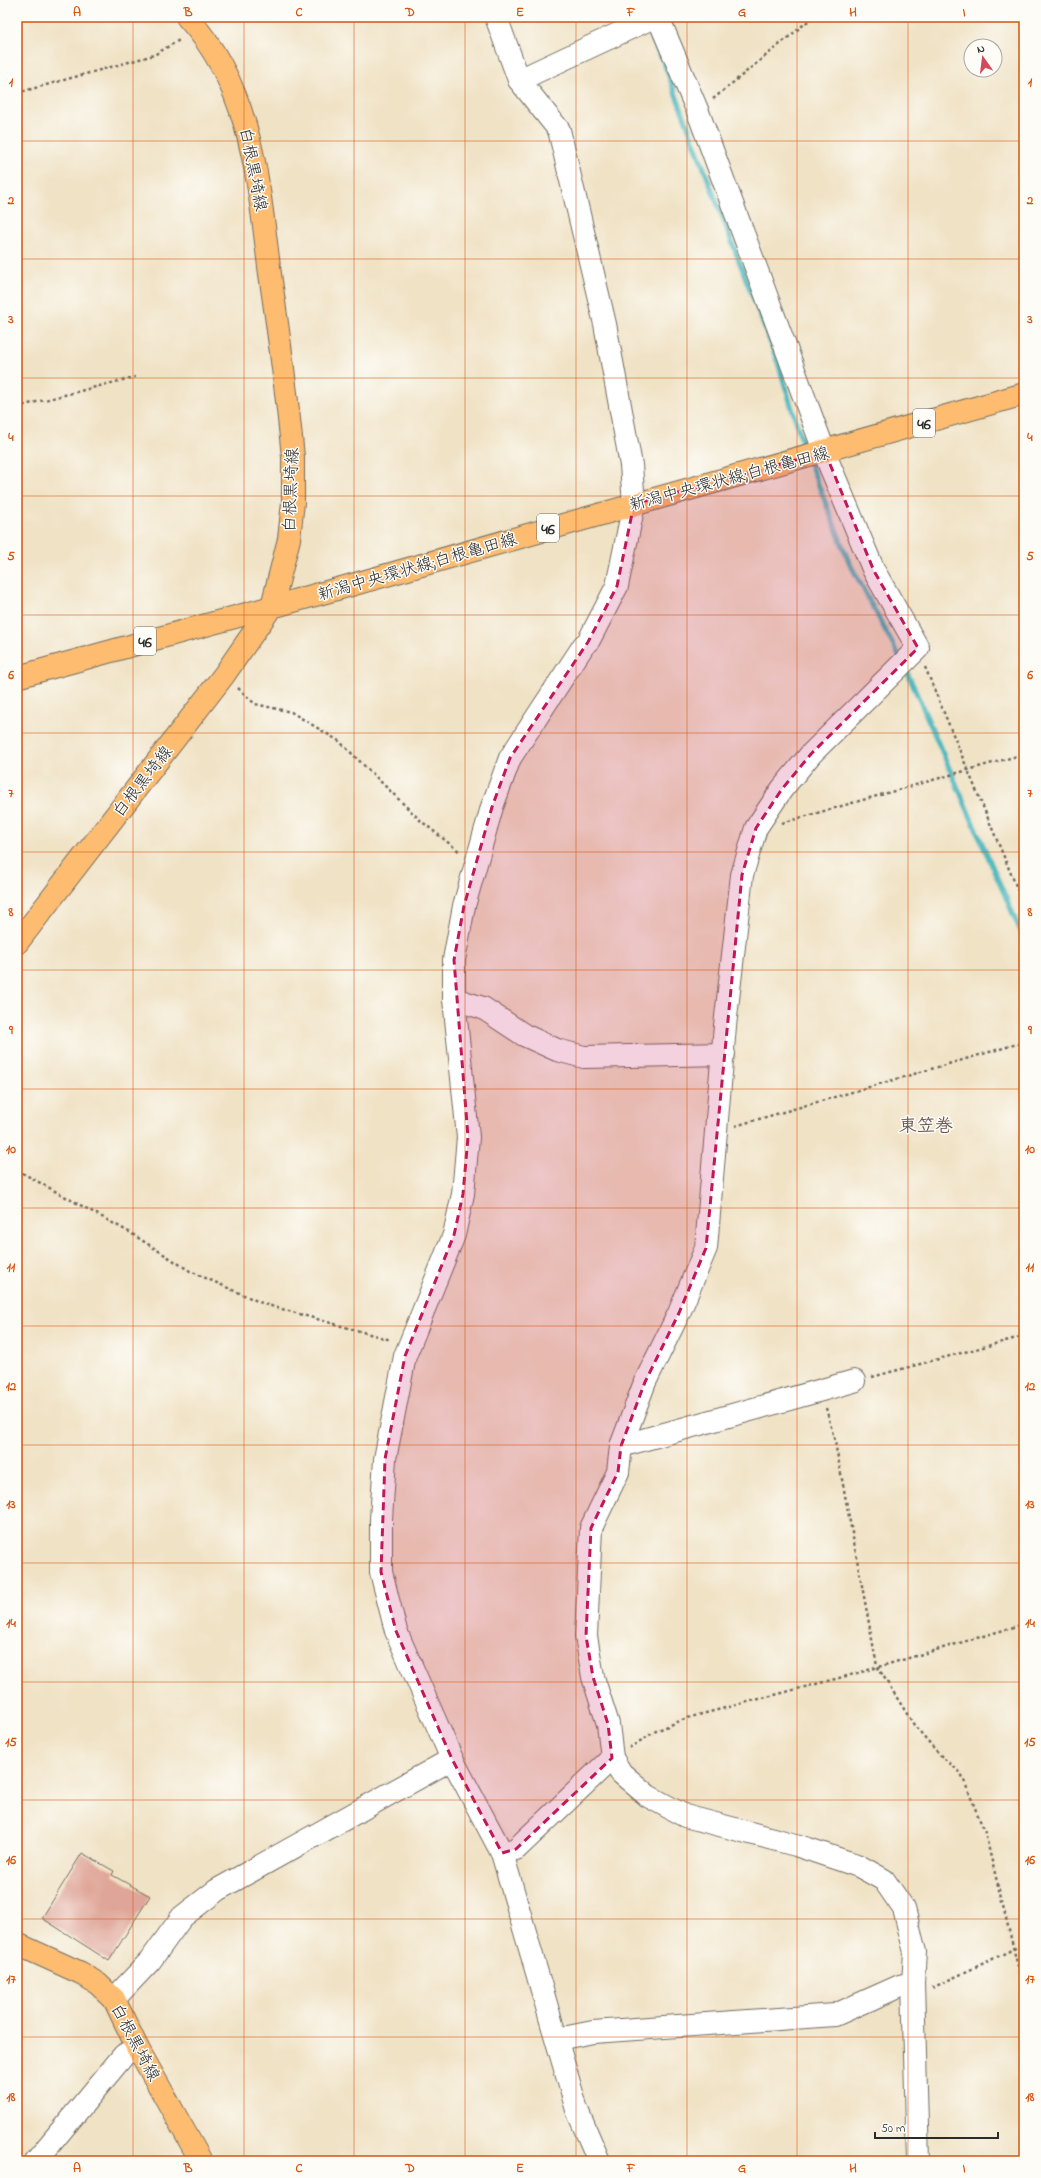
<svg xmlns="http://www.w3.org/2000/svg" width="1041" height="2178" font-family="'Indie Flower','Klee One',sans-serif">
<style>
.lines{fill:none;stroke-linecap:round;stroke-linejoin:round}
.stream{stroke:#44b4bb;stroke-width:5}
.building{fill:#dfa598}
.minor-casing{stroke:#706b61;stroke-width:24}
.major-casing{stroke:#706b61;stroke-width:24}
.path{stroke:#706b61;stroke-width:2.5;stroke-dasharray:3 3;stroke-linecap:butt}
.minor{stroke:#fff;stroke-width:22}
.major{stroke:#fdbc6f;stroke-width:22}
.marked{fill:#c2185b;fill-opacity:0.2;stroke:#c2185b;stroke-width:3;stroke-dasharray:8 5;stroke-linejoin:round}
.grid{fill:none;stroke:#d5540f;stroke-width:1;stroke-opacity:0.55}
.labels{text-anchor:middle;stroke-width:3;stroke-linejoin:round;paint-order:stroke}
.shield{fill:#fdfcf7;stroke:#6a6a68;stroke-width:1}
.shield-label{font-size:16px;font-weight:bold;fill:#2b2b2b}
.street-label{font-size:17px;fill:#2b2b2b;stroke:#fdfcf7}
.neighbourhood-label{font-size:18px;font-weight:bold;fill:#6a5651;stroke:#fdfcf7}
.neatline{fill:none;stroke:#d5540f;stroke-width:1.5}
.grid-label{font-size:13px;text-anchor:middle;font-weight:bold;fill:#d5540f}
</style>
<rect width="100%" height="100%" fill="#fdfcf7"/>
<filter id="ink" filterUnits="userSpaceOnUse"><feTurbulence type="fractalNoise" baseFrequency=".025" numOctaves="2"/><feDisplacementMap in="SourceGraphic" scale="8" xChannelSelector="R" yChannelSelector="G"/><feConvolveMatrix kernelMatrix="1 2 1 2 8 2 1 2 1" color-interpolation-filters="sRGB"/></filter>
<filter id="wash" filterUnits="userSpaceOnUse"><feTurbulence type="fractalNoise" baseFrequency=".012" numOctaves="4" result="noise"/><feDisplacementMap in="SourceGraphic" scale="16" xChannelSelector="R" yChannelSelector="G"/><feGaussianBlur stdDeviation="0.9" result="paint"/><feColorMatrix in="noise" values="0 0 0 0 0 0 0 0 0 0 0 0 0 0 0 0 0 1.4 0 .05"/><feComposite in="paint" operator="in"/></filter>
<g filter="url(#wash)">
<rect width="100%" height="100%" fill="#f0e2c5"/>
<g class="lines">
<g class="stream">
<path d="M646,26L665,66L779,366L805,451"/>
<path d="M809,461L849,562L900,658"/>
<path d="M905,667L1024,939"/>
</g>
</g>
<g id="blocks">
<path class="building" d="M82,1853L114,1871L112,1875L150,1896L109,1961L42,1918Z"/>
</g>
</g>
<g filter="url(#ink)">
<use href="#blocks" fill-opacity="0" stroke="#706b61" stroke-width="1"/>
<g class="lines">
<defs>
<g id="minor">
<path d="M496,17L519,80L559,130L605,324L631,465L634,504L617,586L588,642L584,645L510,758L492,807L464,906L454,960V999L468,1137L463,1194L454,1235L405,1356L385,1459L381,1519V1572L396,1631L452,1759L502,1853L577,2110L599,2161"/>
<path d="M658,17L698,112L829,464L874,571L918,648L811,754L782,789L756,828L742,875L725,1026L706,1248L679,1313L645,1382L621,1446L618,1472L591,1528L586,1636L593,1677L608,1724L612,1758L621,1773L648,1796L685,1816L796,1845L859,1866L884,1880L904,1909L915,1952L913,1983L918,2161"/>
<path d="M519,80L654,17"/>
<path d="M454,999L483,1008L524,1035L557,1050L584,1057L724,1054"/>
<path d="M621,1446L854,1381"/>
<path d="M502,1853L516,1849L612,1758"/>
<path d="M114,1999L150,1961L182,1917L217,1890L452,1759"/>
<path d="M558,2039L593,2032L835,2015L900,1986L913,1983"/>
<path d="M36,2161L124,2055L137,2047"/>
</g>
<g id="major">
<path d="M17,677L348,586L1024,394"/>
<path d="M17,943L224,675L272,606L289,539L293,502V457C287,396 279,335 270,274C258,183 253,89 187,17"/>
<path d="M17,1944L81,1973L98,1984L114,1999L137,2047L201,2161"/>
</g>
</defs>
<use href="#minor" class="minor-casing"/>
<use href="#major" class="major-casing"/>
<g class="path">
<path d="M17,93L154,55L181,39"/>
<path d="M713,99L813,17"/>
<path d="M17,407L135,377"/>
<path d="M925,667L1024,905"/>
<path d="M238,688L255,704L291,712L339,741L421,821L460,852"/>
<path d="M782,823L1024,754"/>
<path d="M735,1126L1024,1042"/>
<path d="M17,1170L129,1232L190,1271L264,1304L391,1340"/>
<path d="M872,1377L1024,1336"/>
<path d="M826,1408L835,1442L877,1666L914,1725L940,1755L961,1773L985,1833L1024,1991"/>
<path d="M629,1748L656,1731L687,1718L858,1673L1024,1624"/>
<path d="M932,1988L1024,1944"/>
</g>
<use href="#minor" class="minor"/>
<use href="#major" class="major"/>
</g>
</g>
<path class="marked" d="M825,452L874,571L918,648L811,754L782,789L756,828L742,875L706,1248L679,1313L645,1382L621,1446L618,1472L591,1528L586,1636L593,1677L608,1724L612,1758L516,1849L502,1853L452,1759L396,1631L381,1572L385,1459L405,1356L454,1235L463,1194L468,1137L454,960L464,906L492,807L510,758L588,642L617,586L634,504Z"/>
<path class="grid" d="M133,17V2161M244,17V2161M354,17V2161M465,17V2161M576,17V2161M687,17V2161M797,17V2161M908,17V2161M17,141H1024M17,259H1024M17,378H1024M17,496H1024M17,615H1024M17,733H1024M17,852H1024M17,970H1024M17,1089H1024M17,1208H1024M17,1326H1024M17,1445H1024M17,1563H1024M17,1682H1024M17,1800H1024M17,1919H1024M17,2037H1024"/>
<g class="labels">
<g class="shield">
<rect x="913" y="409" width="22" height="28" rx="3"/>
<rect x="537" y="514" width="22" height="28" rx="3"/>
<rect x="134" y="627" width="22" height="28" rx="3"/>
</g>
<g class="shield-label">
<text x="924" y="429">46</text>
<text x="548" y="534">46</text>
<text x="145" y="647">46</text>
</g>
<g class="street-label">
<text transform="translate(254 169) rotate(79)" y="6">白根黒埼線</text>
<text transform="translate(729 478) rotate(-15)" y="6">新潟中央環状線;白根亀田線</text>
<text transform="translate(290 490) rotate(-88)" y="6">白根黒埼線</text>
<text transform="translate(417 566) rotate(-16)" y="6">新潟中央環状線;白根亀田線</text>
<text transform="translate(142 781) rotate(-52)" y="6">白根黒埼線</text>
<text transform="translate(136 2042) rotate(62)" y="6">白根黒埼線</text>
</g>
<g class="neighbourhood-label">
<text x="926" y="1131">東笠巻</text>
</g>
</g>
<rect width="1041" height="2178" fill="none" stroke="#fdfcf7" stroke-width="44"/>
<g transform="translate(983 58) rotate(346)"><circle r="19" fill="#fdfcf7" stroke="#a9a8a5"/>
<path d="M0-3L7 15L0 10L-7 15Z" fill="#d1495b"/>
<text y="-6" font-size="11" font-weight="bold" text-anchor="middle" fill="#2b2b2b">N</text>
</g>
<path d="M875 2132v6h123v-6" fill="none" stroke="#2b2b2b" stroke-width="2"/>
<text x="881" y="2132" font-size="12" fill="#2b2b2b" stroke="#fdfcf7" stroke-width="3" paint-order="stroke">50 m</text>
<rect x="22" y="22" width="997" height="2134" class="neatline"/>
<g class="grid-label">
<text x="77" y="16">A</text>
<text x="188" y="16">B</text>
<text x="299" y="16">C</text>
<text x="410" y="16">D</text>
<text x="520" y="16">E</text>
<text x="631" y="16">F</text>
<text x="742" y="16">G</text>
<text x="853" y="16">H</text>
<text x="964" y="16">I</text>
<text x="11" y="86">1</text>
<text x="1030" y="86">1</text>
<text x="11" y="204">2</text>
<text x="1030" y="204">2</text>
<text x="11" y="323">3</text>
<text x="1030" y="323">3</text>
<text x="11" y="441">4</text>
<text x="1030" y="441">4</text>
<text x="11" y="560">5</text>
<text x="1030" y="560">5</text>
<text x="11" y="679">6</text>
<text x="1030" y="679">6</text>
<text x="11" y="797">7</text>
<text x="1030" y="797">7</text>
<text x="11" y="916">8</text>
<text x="1030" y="916">8</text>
<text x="11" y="1034">9</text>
<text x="1030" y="1034">9</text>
<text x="11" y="1153">10</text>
<text x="1030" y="1153">10</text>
<text x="11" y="1271">11</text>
<text x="1030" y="1271">11</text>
<text x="11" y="1390">12</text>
<text x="1030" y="1390">12</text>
<text x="11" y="1508">13</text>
<text x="1030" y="1508">13</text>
<text x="11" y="1627">14</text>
<text x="1030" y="1627">14</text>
<text x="11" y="1746">15</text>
<text x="1030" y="1746">15</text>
<text x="11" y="1864">16</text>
<text x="1030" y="1864">16</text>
<text x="11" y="1983">17</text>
<text x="1030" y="1983">17</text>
<text x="11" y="2101">18</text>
<text x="1030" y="2101">18</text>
<text x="77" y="2172">A</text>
<text x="188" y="2172">B</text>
<text x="299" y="2172">C</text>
<text x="410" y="2172">D</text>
<text x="520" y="2172">E</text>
<text x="631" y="2172">F</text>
<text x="742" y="2172">G</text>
<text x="853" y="2172">H</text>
<text x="964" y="2172">I</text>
</g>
</svg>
